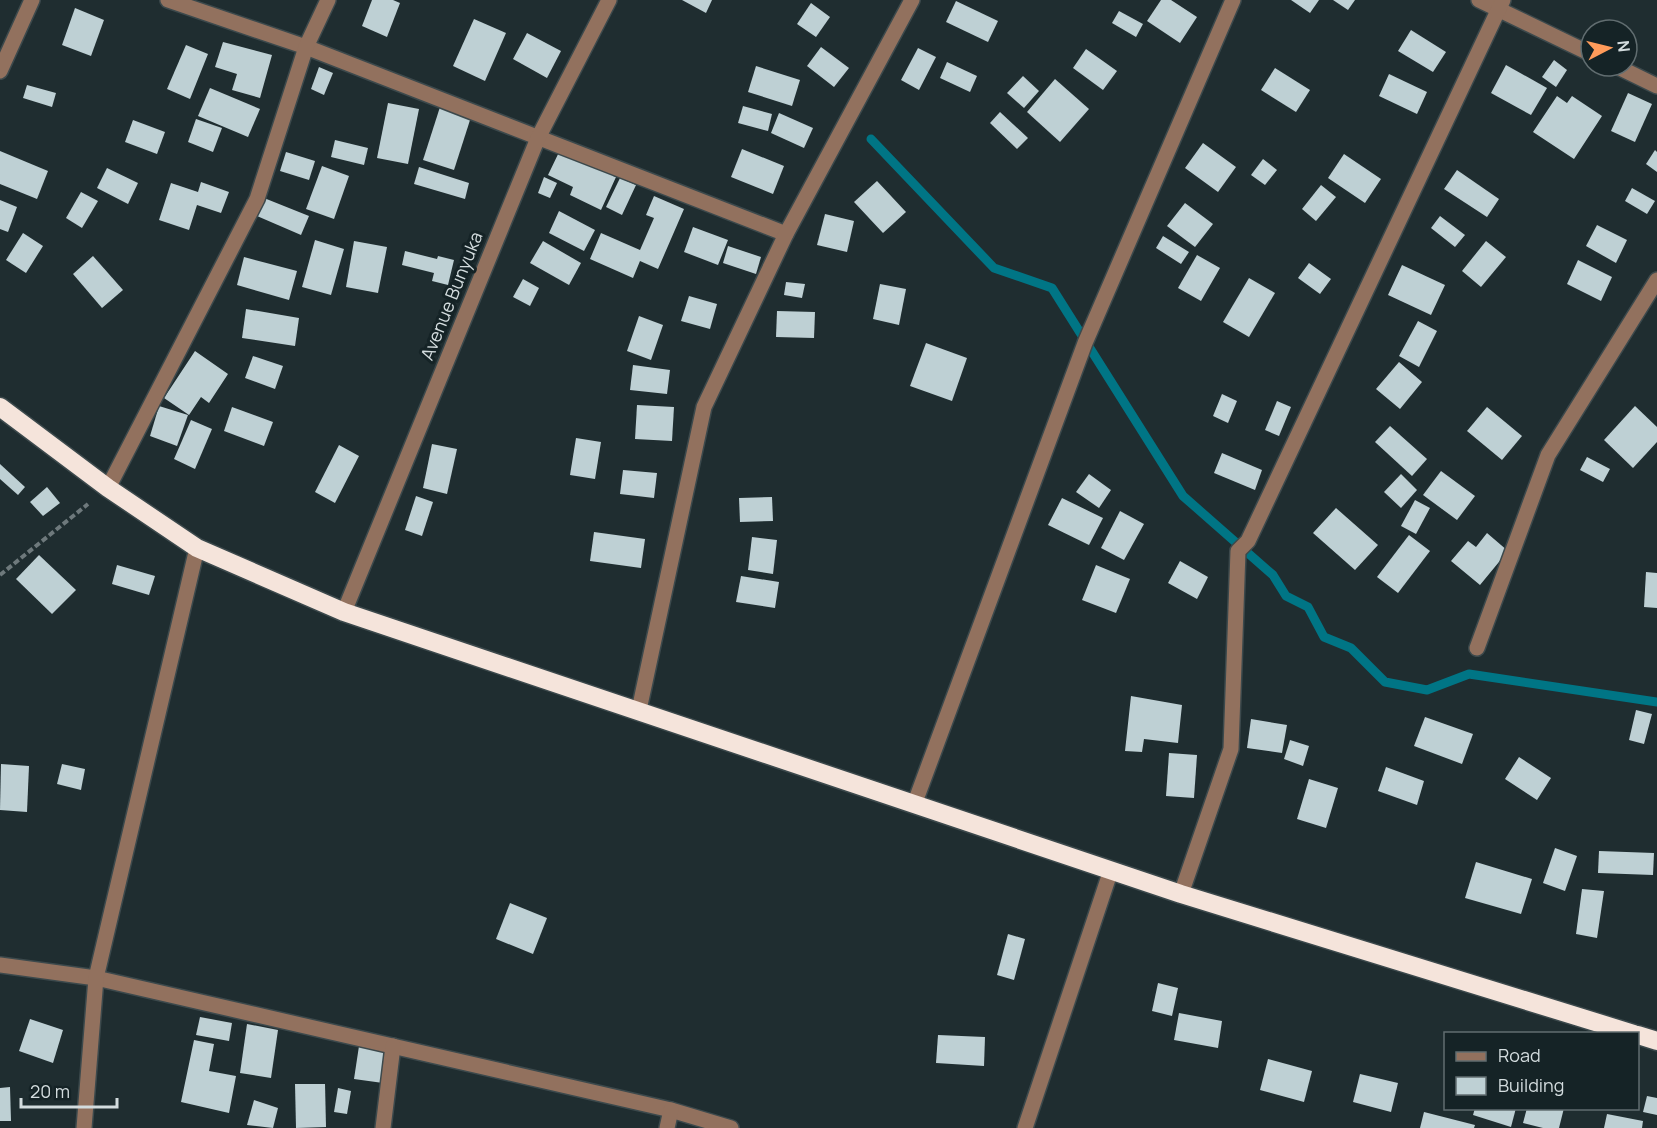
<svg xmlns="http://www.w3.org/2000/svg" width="1657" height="1128" font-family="Manrope,sans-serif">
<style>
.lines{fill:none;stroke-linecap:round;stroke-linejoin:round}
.stream{stroke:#007585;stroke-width:9}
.building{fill:#bed0d4}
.minor-casing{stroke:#3c494c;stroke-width:18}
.highway-casing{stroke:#3c494c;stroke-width:21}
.path{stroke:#6e797c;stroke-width:4;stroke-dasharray:6 3;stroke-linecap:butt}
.minor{stroke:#92715e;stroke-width:15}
.highway{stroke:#f5e4db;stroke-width:18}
.labels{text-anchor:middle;stroke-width:6;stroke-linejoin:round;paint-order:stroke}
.street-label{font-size:18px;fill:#d3dcde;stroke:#152326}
</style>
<rect width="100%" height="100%" fill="#1f2d30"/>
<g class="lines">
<path class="stream" d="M871,139L994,268L1052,288L1183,496L1273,575L1286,596L1308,607L1324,637L1351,648L1385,682L1427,690L1469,674L1657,702"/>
</g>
<g class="building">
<path d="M372,0H393L400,3L387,37L362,26Z"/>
<path d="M682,0H712L706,13Z"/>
<path d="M1161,0H1171L1197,17L1180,43L1147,21Z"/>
<path d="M1291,0H1319L1310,13Z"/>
<path d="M1333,0H1355L1348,10Z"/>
<path d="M956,1L998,21L988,42L946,22Z"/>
<path d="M811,3L830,17L816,37L797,24Z"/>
<path d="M75,8L104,20L91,56L62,45Z"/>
<path d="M1119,11L1143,24L1136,37L1112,23Z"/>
<path d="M474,19L506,33L485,81L453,66Z"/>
<path d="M1411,30L1446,52L1433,72L1398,51Z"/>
<path d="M527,33L561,51L547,78L513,59Z"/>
<path d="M223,42L272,55L260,98L232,90L237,74L215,67Z"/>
<path d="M186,45L208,54L190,99L167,89Z"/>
<path d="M821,47L849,68L834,87L807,66Z"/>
<path d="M918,48L936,57L919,90L901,80Z"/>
<path d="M1086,49L1117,71L1103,90L1073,68Z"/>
<path d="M1554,60L1567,70L1556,87L1542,77Z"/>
<path d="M947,62L977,76L970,92L940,78Z"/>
<path d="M1506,65L1547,88L1531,115L1491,93Z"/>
<path d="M756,66L800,80L792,106L748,92Z"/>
<path d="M319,67L333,73L324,95L311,89Z"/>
<path d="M1275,68L1310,90L1296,112L1261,90Z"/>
<path d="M1389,74L1427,92L1417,114L1379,96Z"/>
<path d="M1023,76L1039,91L1024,108L1007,93Z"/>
<path d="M1055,79L1089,109L1060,142L1027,112Z"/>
<path d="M27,85L56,93L52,107L23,98Z"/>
<path d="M210,88L260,109L248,137L198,116Z"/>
<path d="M1628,93L1652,104L1635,142L1611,131Z"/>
<path d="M1557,96L1567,103L1572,96L1602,116L1574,159L1533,132Z"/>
<path d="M388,103L419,109L408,164L377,158Z"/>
<path d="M743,106L772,114L768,131L738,123Z"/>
<path d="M440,107L471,117L454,170L423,160Z"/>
<path d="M1000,112L1028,138L1017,149L990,123Z"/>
<path d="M779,113L813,128L804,148L771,133Z"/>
<path d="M196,119L222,128L213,152L188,142Z"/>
<path d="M133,120L165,132L157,154L125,142Z"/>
<path d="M335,140L368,148L364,165L331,157Z"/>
<path d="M1203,143L1236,167L1218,192L1185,168Z"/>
<path d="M561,148L616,170L613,176L616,177L601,210L570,195L573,187L548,175Z"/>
<path d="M742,149L784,166L773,194L731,177Z"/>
<path d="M1655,150L1657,152V172L1646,164Z"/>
<path d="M0,151L48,171L37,199L0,184Z"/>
<path d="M286,152L315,161L309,180L280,171Z"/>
<path d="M1344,154L1381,179L1365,203L1328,178Z"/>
<path d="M1263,159L1277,170L1265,185L1251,175Z"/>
<path d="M322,166L349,176L334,219L306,209Z"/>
<path d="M419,167L469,183L465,199L414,184Z"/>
<path d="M107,168L138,183L128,204L97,188Z"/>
<path d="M1457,170L1499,199L1487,217L1444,189Z"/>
<path d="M544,177L557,183L550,198L538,193Z"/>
<path d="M620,178L636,185L622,215L606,207Z"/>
<path d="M877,181L906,212L883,233L854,202Z"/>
<path d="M201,182L229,192L221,213L197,205L189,230L159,220L171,183L198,192Z"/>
<path d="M1321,185L1336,197L1316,221L1302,209Z"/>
<path d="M1632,188L1655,201L1647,214L1625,201Z"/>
<path d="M81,192L98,201L82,228L66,218Z"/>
<path d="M654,196L684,209L658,269L640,261L633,278L590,259L601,233L640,250L654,218L646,215Z"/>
<path d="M264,198L309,216L301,235L257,216Z"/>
<path d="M0,200L17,207L8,232L0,229Z"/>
<path d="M1185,203L1213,224L1195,247L1167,226Z"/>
<path d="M559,211L595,230L584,251L549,233Z"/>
<path d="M825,214L854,221L847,252L817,245Z"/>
<path d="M1440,216L1465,235L1455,247L1431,228Z"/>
<path d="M1597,225L1627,240L1616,263L1586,246Z"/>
<path d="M693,227L728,240L718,265L684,252Z"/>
<path d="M23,233L43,246L26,273L6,260Z"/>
<path d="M1163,236L1189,252L1181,264L1156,248Z"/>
<path d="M315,240L344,249L331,295L302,287Z"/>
<path d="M354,241L387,247L378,293L346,287Z"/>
<path d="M543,241L581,263L569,285L530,263Z"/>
<path d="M1486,241L1506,257L1481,287L1462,271Z"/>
<path d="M728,246L761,257L756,274L723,263Z"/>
<path d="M405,251L437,259L438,256L454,260L448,285L432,281L434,273L402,265Z"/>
<path d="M1197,255L1220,268L1201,301L1178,288Z"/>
<path d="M93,256L123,290L102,308L73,274Z"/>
<path d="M244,257L297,271L289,300L237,285Z"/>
<path d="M1578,260L1612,277L1601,301L1567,284Z"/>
<path d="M1309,263L1331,279L1320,294L1298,278Z"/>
<path d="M1402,265L1445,285L1431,315L1388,295Z"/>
<path d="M1249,278L1275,293L1249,337L1223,322Z"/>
<path d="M523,279L539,288L530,306L513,297Z"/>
<path d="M786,282L805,284L802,298L784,295Z"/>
<path d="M880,284L906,289L899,325L873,319Z"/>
<path d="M689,296L717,304L710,329L681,321Z"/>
<path d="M246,309L299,318L295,346L242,338Z"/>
<path d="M777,311L815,312L814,338L776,337Z"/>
<path d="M639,316L663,325L651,360L627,351Z"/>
<path d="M1418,321L1437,331L1419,367L1399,356Z"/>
<path d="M926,343L967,358L952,401L910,386Z"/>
<path d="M195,351L228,374L209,403L201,397L189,415L164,398Z"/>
<path d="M253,356L283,366L275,389L245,378Z"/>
<path d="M1399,362L1422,382L1400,409L1376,389Z"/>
<path d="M633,365L670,370L667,394L630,390Z"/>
<path d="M1222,394L1237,401L1228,423L1213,416Z"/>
<path d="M1277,401L1291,407L1279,436L1265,430Z"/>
<path d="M637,405L674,407L672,441L635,439Z"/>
<path d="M159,406L188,415L177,446L150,436Z"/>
<path d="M1635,406L1657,427V442L1633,468L1604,440Z"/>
<path d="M232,407L273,422L264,446L224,431Z"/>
<path d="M1487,407L1522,436L1502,460L1467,431Z"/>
<path d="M191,420L212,429L195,469L174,459Z"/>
<path d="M1390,426L1427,459L1412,476L1375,442Z"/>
<path d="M576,438L601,442L595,479L570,475Z"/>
<path d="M432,444L457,449L447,494L423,488Z"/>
<path d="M339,445L359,456L335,503L315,492Z"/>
<path d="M1222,453L1262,470L1255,490L1214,473Z"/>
<path d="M1587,457L1610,469L1603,482L1580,470Z"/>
<path d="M0,464L25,487L18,495L0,479Z"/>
<path d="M623,470L657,473L654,498L620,494Z"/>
<path d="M1441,471L1475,496L1457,520L1423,495Z"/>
<path d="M1089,474L1111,490L1099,508L1076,492Z"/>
<path d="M1401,474L1417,490L1401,508L1384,492Z"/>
<path d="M47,487L60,503L43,516L30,502Z"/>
<path d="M416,496L433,502L422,536L405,530Z"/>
<path d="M772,497L773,521L740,522L739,498Z"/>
<path d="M1062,498L1103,518L1089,545L1048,525Z"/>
<path d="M1415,500L1430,508L1416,534L1401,526Z"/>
<path d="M1336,508L1378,545L1355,570L1313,533Z"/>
<path d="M1120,511L1144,524L1124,560L1101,548Z"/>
<path d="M594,532L645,539L641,568L590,561Z"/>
<path d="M1487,533L1508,551L1480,585L1451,561L1468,541L1476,547Z"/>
<path d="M1409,535L1430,551L1398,593L1377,577Z"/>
<path d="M752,537L777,540L773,574L748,570Z"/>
<path d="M39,555L76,590L52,614L16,579Z"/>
<path d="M1180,561L1208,577L1197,599L1168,583Z"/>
<path d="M117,565L155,576L149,595L112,584Z"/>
<path d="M1096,565L1130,579L1116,613L1082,600Z"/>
<path d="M1646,572L1657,573V608L1644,607Z"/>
<path d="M741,576L779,582L775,608L736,602Z"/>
<path d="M1131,696L1182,705L1178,743L1144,739L1142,752L1125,751Z"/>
<path d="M1636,710L1652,714L1644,744L1629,740Z"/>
<path d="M1425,717L1473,734L1462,764L1414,746Z"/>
<path d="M1251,719L1287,725L1282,753L1247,748Z"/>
<path d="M1290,740L1309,746L1303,766L1284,759Z"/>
<path d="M1169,753L1197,755L1194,798L1166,796Z"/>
<path d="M1519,757L1551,778L1537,800L1505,779Z"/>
<path d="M1,764L29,766L27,812L0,810Z"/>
<path d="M62,764L85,769L81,790L57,784Z"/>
<path d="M1386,767L1424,781L1417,805L1378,791Z"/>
<path d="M1309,779L1338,788L1326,828L1297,819Z"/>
<path d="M1555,848L1577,856L1565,891L1543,883Z"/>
<path d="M1599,851L1654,853L1653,875L1598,873Z"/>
<path d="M1476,862L1532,879L1521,914L1465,898Z"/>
<path d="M1582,889L1604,891L1597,938L1576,934Z"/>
<path d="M510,903L547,918L533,954L496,939Z"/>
<path d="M1008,934L1025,939L1014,980L997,975Z"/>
<path d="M1158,983L1178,988L1172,1016L1152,1011Z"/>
<path d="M1179,1013L1222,1021L1218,1048L1174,1040Z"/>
<path d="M200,1017L232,1023L229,1041L196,1035Z"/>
<path d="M30,1019L63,1030L53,1063L19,1051Z"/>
<path d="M247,1024L278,1030L271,1078L240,1073Z"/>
<path d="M938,1035L985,1037L984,1066L936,1063Z"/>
<path d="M194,1040L214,1044L209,1071L236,1076L229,1113L181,1102Z"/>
<path d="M359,1046L389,1050L383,1083L354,1079Z"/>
<path d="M1268,1059L1312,1071L1304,1102L1260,1090Z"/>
<path d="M1360,1074L1398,1083L1391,1112L1353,1102Z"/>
<path d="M295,1084H325L326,1127L296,1128Z"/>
<path d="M10,1087L11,1121H0V1088Z"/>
<path d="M338,1088L351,1091L347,1114L334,1112Z"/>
<path d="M1647,1096L1657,1098V1115L1643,1112Z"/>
<path d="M254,1100L278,1108L273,1128L247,1125Z"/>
<path d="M1475,1108H1516L1511,1127L1473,1115Z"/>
<path d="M1527,1108H1564L1559,1128H1543L1523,1123Z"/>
<path d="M1424,1112L1475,1125L1474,1128H1420Z"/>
<path d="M1607,1114L1643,1121L1642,1128H1604Z"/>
</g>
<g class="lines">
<defs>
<g id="minor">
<path d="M168,0L306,47L786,234"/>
<path d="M1479,0L1591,54"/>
<path d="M1616,66L1657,86"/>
<path d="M0,71L32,0"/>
<path d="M108,488L257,199L306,47L328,0"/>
<path d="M344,612L538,138L609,0"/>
<path d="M1477,648L1548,455L1657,280"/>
<path d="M639,710L704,407L786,234L912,0"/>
<path d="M914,805L1085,343L1233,0"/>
<path d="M1181,894L1231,749L1238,551L1248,541L1503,0"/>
<path d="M0,965L96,978L671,1110L731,1128"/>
<path d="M84,1128L96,978L197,548"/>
<path d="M383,1128L393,1046"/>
<path d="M667,1128L671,1110"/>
<path d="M1025,1128L1111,870"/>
</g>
<g id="highway">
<path d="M0,407L108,488L197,548L344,612L1181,894L1634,1034"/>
<path d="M1638,1035L1657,1041"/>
</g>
</defs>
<use href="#minor" class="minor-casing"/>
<use href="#highway" class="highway-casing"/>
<path class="path" d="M0,575L88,504"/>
<use href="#minor" class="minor"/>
<use href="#highway" class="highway"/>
</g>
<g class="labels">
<g class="street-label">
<text transform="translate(452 296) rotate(-68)" y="6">Avenue Bunyuka</text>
</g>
</g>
<rect x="1444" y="1032" width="195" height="78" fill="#152326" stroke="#616d70" stroke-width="1.5"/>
<rect x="1456" y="1052" width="30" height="9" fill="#92715e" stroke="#616d70" stroke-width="1.5"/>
<text x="1498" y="1062" font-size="18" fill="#d3dcde">Road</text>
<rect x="1456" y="1077" width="30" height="18" fill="#bed0d4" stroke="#616d70" stroke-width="1.5"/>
<text x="1498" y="1092" font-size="18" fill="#d3dcde">Building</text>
<g transform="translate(1609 48) rotate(83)"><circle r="28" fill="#152326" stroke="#616d70" stroke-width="1.5"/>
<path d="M0-4.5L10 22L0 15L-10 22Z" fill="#ff9b5a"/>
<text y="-9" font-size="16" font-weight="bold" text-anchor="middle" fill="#d3dcde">N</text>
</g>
<path d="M21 1098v9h96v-9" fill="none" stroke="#d3dcde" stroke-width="3"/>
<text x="30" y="1098" font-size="18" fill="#d3dcde" stroke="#152326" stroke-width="4.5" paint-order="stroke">20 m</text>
</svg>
